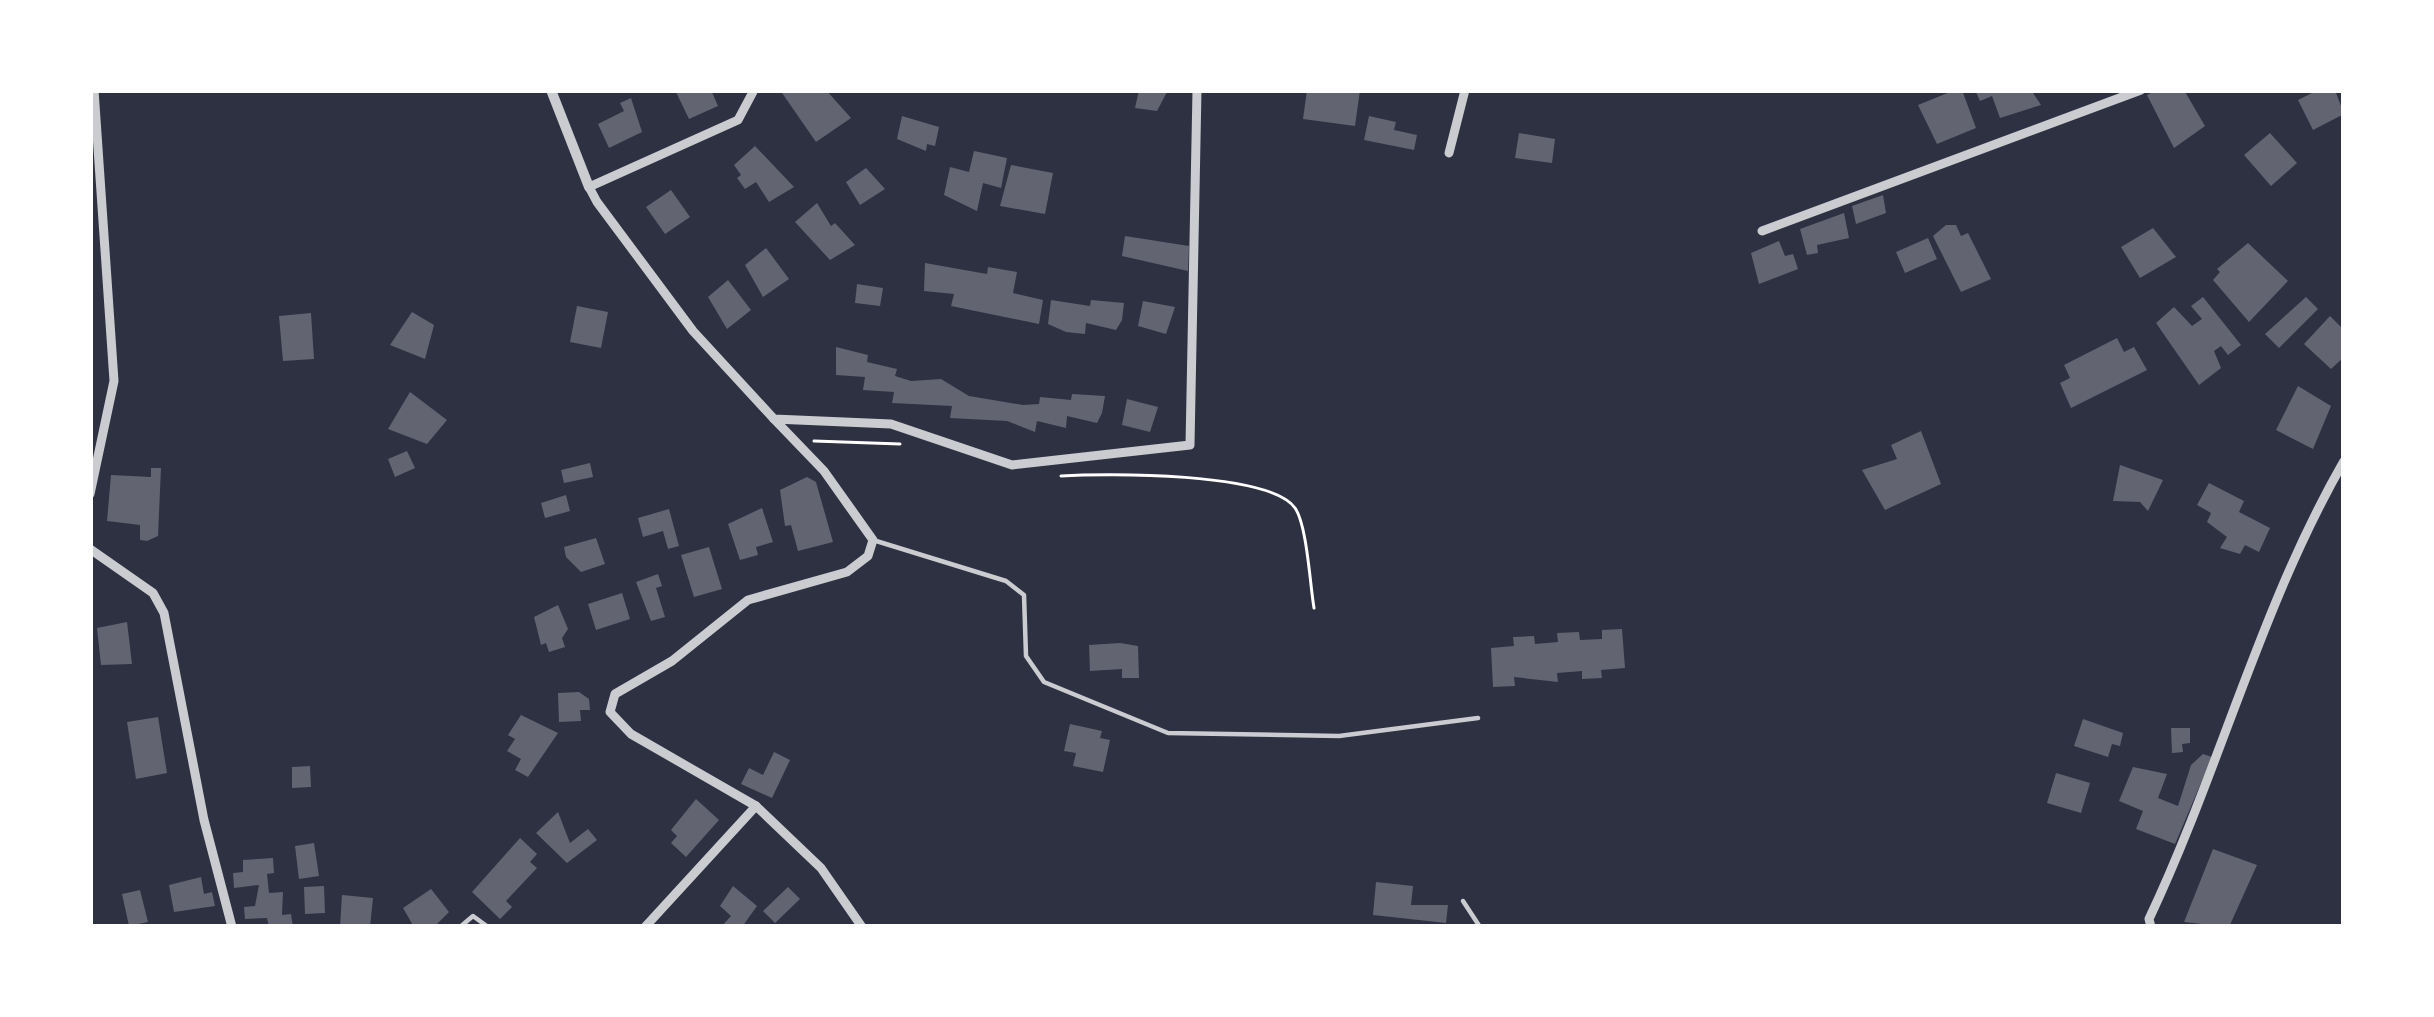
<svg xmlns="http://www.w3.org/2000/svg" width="2434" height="1017" font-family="'Fira Sans Condensed',sans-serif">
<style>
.building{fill:#626471}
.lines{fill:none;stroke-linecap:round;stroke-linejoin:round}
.path{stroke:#fff;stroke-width:3}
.service{stroke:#caccd0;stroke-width:4.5}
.minor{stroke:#caccd0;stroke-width:9}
.tertiary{stroke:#caccd0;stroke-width:10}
</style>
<rect width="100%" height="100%" fill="#2d3142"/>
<g class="building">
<path d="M675,90H711L718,106L689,119Z"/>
<path d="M780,90H826L851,118L816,142Z"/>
<path d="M1139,90H1168L1157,111L1135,108Z"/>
<path d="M1307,90H1360L1355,126L1303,119Z"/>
<path d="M1955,90H1962L1976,128L1937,144L1918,105Z"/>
<path d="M1975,90H2031L2041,105L2000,118L1992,96L1980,101Z"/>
<path d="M2156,90H2184L2205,126L2174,148L2147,95Z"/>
<path d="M2318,90H2335L2344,114L2313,130L2298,100Z"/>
<path d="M631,98L642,132L609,148L598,124L624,111L620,103Z"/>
<path d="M902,116L939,127L935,146L927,144L926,151L897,139Z"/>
<path d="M1369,116L1396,122L1394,130L1417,135L1414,150L1364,140Z"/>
<path d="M1519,133L1555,139L1552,163L1515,158Z"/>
<path d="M2270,133L2297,163L2271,186L2244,155Z"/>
<path d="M755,146L794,187L769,202L756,182L745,189L737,178L741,175L734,165Z"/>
<path d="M974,151L1007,158L1001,188L983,183L977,211L944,195L950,167L969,172Z"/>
<path d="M1011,165L1053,173L1045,214L1000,206Z"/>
<path d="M866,168L885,189L860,205L846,182Z"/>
<path d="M671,190L690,217L665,234L646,207Z"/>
<path d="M1883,195L1886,213L1856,224L1852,206Z"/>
<path d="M817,203L831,226L835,223L855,245L830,260L795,222Z"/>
<path d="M1844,213L1849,238L1817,245L1818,253L1807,255L1800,229Z"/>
<path d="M1946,225H1956L1961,236L1968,233L1991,279L1961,292L1933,236Z"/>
<path d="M2153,228L2176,257L2140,278L2121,247Z"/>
<path d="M1125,236L1189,246L1188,271L1122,256Z"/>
<path d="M1928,238L1937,259L1905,273L1896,252Z"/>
<path d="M1779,241L1785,256L1793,254L1798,269L1759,284L1751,253Z"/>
<path d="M2248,243L2288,281L2249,322L2213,280L2220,272L2217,269Z"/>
<path d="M766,248L789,279L763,297L745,265Z"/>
<path d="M925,263L987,274L988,267L1017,272L1013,293L1043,300L1039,324L951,306L954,294L924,291Z"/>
<path d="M728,280L751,310L727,329L708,297Z"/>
<path d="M857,284L883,288L880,306L855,303Z"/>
<path d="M2203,297L2241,345L2228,355L2221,346L2214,351L2221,368L2199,385L2156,323L2174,307L2192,326L2202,319L2191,306Z"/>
<path d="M2306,297L2318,309L2279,348L2265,334Z"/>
<path d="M1051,300L1090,306L1091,300L1124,303L1122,320L1116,330L1086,323L1085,334L1066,332L1048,324Z"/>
<path d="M1143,301L1175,307L1166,334L1138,326Z"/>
<path d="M577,306L608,312L601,348L570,342Z"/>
<path d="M412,312L434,325L425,359L390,345Z"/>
<path d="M311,313L314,359L283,361L279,316Z"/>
<path d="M2330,316L2344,330V357L2331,369L2304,344Z"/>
<path d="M2117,338L2124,352L2134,347L2147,370L2071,408L2060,383L2070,378L2064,365Z"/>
<path d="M836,347L868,355L867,362L897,369L895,376L911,381L941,379L969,396L1023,405L1039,404L1040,397L1071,400L1072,394L1105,396L1102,413L1097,423L1067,416L1066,428L1037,421L1035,432L1007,421L950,418L952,406L892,403L894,392L863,390L865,377L836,375Z"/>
<path d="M2298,386L2331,406L2313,449L2276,430Z"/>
<path d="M410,392L447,420L427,444L388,429Z"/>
<path d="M1127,399L1158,407L1150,432L1122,425Z"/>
<path d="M1921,431L1941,484L1885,510L1862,470L1897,459L1891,445Z"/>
<path d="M407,451L415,468L395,477L388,459Z"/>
<path d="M590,463L593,477L564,483L561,470Z"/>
<path d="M2120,465L2163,480L2148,511L2140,502L2113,501Z"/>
<path d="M151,468H161L158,536L147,541L140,540V525L107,521L111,475L151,477Z"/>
<path d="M807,477L816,482L833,542L798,551L791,525L785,526L780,490Z"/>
<path d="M2209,483L2244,501L2239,512L2270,528L2259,552L2245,545L2240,554L2220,548L2227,537L2207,522L2211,513L2197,505Z"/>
<path d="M566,495L570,511L545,518L541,503Z"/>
<path d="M762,508L773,542L756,547L758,555L740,560L728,524Z"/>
<path d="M669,509L679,546L668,549L663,531L643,537L638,518Z"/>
<path d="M596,538L605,564L581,572L566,557L564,547Z"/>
<path d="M709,547L722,589L694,597L681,555Z"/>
<path d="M658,574L662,586L656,588L665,617L651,621L636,582Z"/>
<path d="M622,593L630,619L596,630L588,604Z"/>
<path d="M558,605L568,629L562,638L565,647L549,652L546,643L541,645L534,617Z"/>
<path d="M127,622L132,664L101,665L97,628Z"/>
<path d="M1622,629L1625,668L1601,670L1602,678L1582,679V671L1557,673L1558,682L1514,677L1515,686L1493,687L1491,648L1514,646L1513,637L1534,636L1535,644L1558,642L1557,633L1579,632L1580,640L1602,639V630Z"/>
<path d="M1120,643L1138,646L1139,678H1122V669L1090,671L1089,645Z"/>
<path d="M579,692L589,699L590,710H580L581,721L559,722L558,693Z"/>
<path d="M521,715L558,733L528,777L515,770L521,759L507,751L515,739L508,735Z"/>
<path d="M158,717L167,773L136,779L127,722Z"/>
<path d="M2083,719L2123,733L2120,746L2112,744L2108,757L2074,746Z"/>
<path d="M1070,724L1102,731L1100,738L1110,740L1103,772L1073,766L1076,753L1064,751Z"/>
<path d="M2171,728H2190V743L2182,744L2183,752L2172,753Z"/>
<path d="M774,752L790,760L772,798L741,784L749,768L763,775Z"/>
<path d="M2203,754L2212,757L2175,844L2136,829L2143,811L2119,801L2133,767L2167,774L2158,798L2178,806L2191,765Z"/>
<path d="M310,766L311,787L292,788V767Z"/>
<path d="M2056,773L2090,783L2081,813L2047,803Z"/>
<path d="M696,799L719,820L686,857L671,843L677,836L671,830Z"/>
<path d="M558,812L570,843L588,829L597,840L567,863L536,833Z"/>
<path d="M520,838L537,854L530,862L537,868L506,901L512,907L500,919L472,892Z"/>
<path d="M314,843L319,876L299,879L295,846Z"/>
<path d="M2213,849L2257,865L2229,927L2184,922Z"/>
<path d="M273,858L274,873L267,874L269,893L283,892L282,915L291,914L293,927H269L267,918L245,919L244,907L255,906L259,885L234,888L233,873L243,872V860Z"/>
<path d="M201,877L204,894L212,892L215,906L174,912L169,885Z"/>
<path d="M1376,882L1413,886L1411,905H1448L1446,923L1373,915Z"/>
<path d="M324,886L325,913L305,914L304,887Z"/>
<path d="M733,886L757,906L742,927H721L731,916L720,906Z"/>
<path d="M788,887L800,899L775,923L763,911Z"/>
<path d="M431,889L449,912L434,927H414L403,908Z"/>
<path d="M140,890L148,922L129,926L122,894Z"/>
<path d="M342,895L373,898L370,927H340Z"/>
</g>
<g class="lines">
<g class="path">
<path d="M814,441L900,444"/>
<path d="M1061,476C1105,473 1270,472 1295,508C1307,525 1310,585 1314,608"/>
</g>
<g class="service">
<path d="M873,540L1006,581L1024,595L1026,656L1044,682L1168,733L1339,736L1478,718"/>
<path d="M1463,901L1480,927"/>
<path d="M460,927L473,916L488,927"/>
</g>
<g class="minor">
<path d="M754,90L738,120L589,187L597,202L693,331L774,419L891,424L1012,465L1190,445L1197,90"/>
<path d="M1449,153L1465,90"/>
<path d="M1762,231L2141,90"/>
<path d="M90,494L114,381L94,90"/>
<path d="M90,549L153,593L164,613L204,820L232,927"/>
<path d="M756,806L821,868L862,927"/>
<path d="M645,927L756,806L631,734L610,712L615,694L672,661L748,600L847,572L868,556L873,540L824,471L774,419"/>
<path d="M2151,927L2149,919C2220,769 2261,605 2344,461"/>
</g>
<path class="tertiary" d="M551,90L589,187"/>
</g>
<rect width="2434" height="1017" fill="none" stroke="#ffffff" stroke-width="186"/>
</svg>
